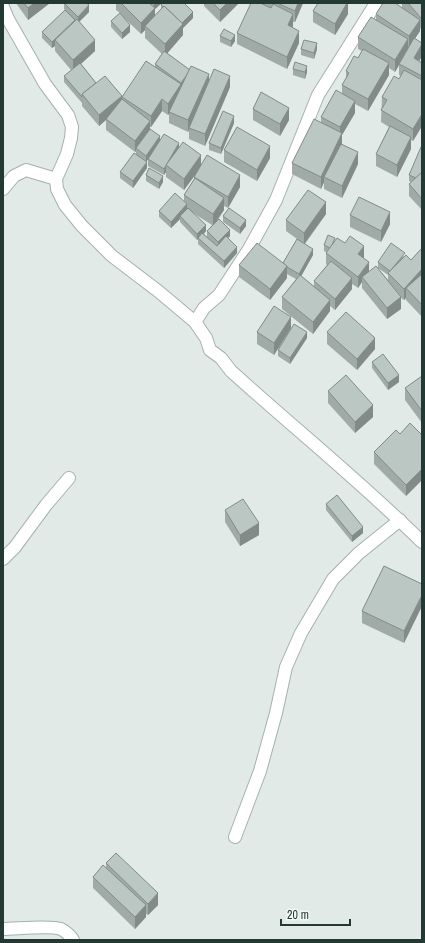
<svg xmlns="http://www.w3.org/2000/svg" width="425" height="943" font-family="'Archivo Narrow',sans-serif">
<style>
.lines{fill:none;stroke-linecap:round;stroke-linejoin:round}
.street-casing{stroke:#a5b1ad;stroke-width:14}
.street{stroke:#fff;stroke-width:12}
.wall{fill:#a0aba7;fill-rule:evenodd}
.shaded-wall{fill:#828b88}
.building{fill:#bac7c2;stroke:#828b88}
</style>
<rect width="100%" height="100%" fill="#e1eae6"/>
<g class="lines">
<defs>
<g id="street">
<path d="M376,3L318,95L276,200L249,249L219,295L204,308L195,322L206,338L210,350L221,358L231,371C294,428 361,482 422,542"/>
<path d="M3,7L8,19L45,84L68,115L72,127L71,138L67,154L56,179L57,189L65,205L82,226L112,256L158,291L195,322"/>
<path d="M3,189L14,176L26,170L56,179"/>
<path d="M3,559L15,547L46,505L69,478"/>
<path d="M235,837L260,771L276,713L286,667L301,633L333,579L359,553L400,520"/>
<path d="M3,929C16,929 51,925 61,929C65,931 71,936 73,940"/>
</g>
</defs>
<use href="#street" class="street-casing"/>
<use href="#street" class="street"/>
</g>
<g class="wall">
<path d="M16,3H50L28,20Z"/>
<path d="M64,3L89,12L79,22L95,51L81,64L96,83L122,100V97L155,66V64L162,54L145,38V30L141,34L121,15L130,32L122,39L111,27V21L120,13L116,10V3H162L155,9V16L161,9V5L193,18L183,28V35L167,53L190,70L209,80L230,87L205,146L189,139V130L188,132L169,123V114L168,115L162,111L151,127H150V129L160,140L179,147L201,166L240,187L228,208L224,206V210L217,221L230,236L228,238L237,253L224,268L198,244V240H197L180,222V219L171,228L159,217V211L184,201V195L194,179V177L197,172L184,190L166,177V172L164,175L148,166V159L150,157L146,162L147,168L133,188L120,178V172L136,154V151L135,152L106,130V120L99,126L82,106V103L64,82V76L71,70L55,51V46L52,48L42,38V32L65,10L64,9ZM67,12L76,21H75ZM193,213L212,225L207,231V237L204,234L206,231Z"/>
<path d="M204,3H239L220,22L204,6Z"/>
<path d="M261,3H303L295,22H293V26L292,28L299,43L287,69L237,44V33L261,4Z"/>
<path d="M348,3V14L335,35L313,22V11Z"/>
<path d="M402,3H422V29H421L420,28V31L415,38L422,56L419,61L422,63V126L413,141L411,140V149L397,177L376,166V154L389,127L381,122L382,97L399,79L401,76L399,75V65L395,72L389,68V75L368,111L355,104V113L342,135V144L358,164L342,198L324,189V182L321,189L292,174V163L321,123V117L342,94V85L346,79V71L358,58L362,51L358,49V37L376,20V14L402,8Z"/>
<path d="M220,36L235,41L231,47L220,42Z"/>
<path d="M301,49H317L314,59L301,55Z"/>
<path d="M293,69L307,72L305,79L293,75Z"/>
<path d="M253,109L289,120L280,136L253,120Z"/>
<path d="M234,123L221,154L209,150V143Z"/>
<path d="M422,147V210L409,196V184L411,182L409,181V175Z"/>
<path d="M224,150L270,158L257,181L224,162Z"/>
<path d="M146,175L163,182L159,189L146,181Z"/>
<path d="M326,214L305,244L313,255L301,276L314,286V281L327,265L326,264V252L324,251V245L335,241L364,258L369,272L378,267V262L405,256L411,260L422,248V317L406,300V298L404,300L401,298V309L387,319L362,288V282L358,288L352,284V289L335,310L330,306V311L313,334L282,309V297L296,279L287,274V278L270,300L239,277V265L283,263L297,239L286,231V220ZM378,268L388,275V280Z"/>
<path d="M350,215L390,224L381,242L350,227Z"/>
<path d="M223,216L246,226L240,234L223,222Z"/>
<path d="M291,328L274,355L257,344V332Z"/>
<path d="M327,332L375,349L357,370L327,344Z"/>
<path d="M307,338L290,364L278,356V350Z"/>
<path d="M372,362L399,382L388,390L372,368Z"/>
<path d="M422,376V423L405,400V388Z"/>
<path d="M328,391L373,417L355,433L328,403Z"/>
<path d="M400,434L422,435V480L406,496L374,464V452Z"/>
<path d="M326,504L363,533L352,542L326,510Z"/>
<path d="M225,510L259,535L240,546L225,522Z"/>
<path d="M422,584V606L404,643L362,623V611Z"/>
<path d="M106,863L158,905L148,915L146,914V917L135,929L93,888V877L106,867Z"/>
</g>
<g class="shaded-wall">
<path d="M34,3H50L28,20V8Z"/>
<path d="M154,3H162L155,9V20L145,26V30L141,34V23L154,9Z"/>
<path d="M227,3H239L220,22V10Z"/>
<path d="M298,3H303L295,22V11Z"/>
<path d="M347,3H348V14L335,35V24Z"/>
<path d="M89,5V12L78,23V17Z"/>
<path d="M193,12V18L183,28V35L165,56V44L181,24Z"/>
<path d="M293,14V26L288,37V25Z"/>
<path d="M422,17V29H421V18Z"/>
<path d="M420,20V31L409,48V36Z"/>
<path d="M130,25V32L122,39V33Z"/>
<path d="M299,31V43L287,69V57Z"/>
<path d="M235,35V41L231,47V41Z"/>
<path d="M408,39V51L399,64V65L395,72V60Z"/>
<path d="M55,40V46L52,48V42Z"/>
<path d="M95,40V51L73,71V60Z"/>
<path d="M317,43V49L314,59V53Z"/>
<path d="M422,44V56L414,70V58Z"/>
<path d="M389,63V75L368,111V99Z"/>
<path d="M307,66V72L305,79V72Z"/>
<path d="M191,71L169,112V114L168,115V104L181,83Z"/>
<path d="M209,74V86L189,128V130L188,132V120Z"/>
<path d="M230,76V87L205,146V134Z"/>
<path d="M122,96V108L106,119V120L99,126V115Z"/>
<path d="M162,99V111L151,127V116Z"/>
<path d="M355,101V113L342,135V145L324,177V182L321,189V177L340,138V127Z"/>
<path d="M289,108V120L280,136V124Z"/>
<path d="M422,114V126L413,141V129Z"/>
<path d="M234,116V123L221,154V148Z"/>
<path d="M150,121V132L136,148V151L135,152V141Z"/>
<path d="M160,136V143L146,162V156Z"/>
<path d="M411,137V149L397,177V165Z"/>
<path d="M179,143V150L166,165Z"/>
<path d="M270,146V158L257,181V170Z"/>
<path d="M358,152V164L342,198V186Z"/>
<path d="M201,155V167L184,190V179Z"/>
<path d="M147,162V168L133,188V181Z"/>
<path d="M166,166V172L164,175V169Z"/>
<path d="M240,175V187L228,208V197Z"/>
<path d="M163,176V182L159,189V183Z"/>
<path d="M224,198V210L213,226V214Z"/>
<path d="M326,202V214L304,244V233Z"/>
<path d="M187,204V210L180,216V219L171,228V222Z"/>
<path d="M390,212V224L381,242V231Z"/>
<path d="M246,220V226L240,234V228Z"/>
<path d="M206,225V231L199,239L198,238L197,240V234Z"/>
<path d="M230,230V236L218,248V242Z"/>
<path d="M364,246V258L358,265V254Z"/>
<path d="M237,247V253L224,268V261Z"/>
<path d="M313,249V255L299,280V274Z"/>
<path d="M369,262V273L362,277V282L358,288V277Z"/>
<path d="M287,266V278L270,300V289Z"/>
<path d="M422,269V281L406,288V298L404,300V289Z"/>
<path d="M352,278V289L335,310V299Z"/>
<path d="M401,297V309L387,319V308Z"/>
<path d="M330,300V311L313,334V322Z"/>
<path d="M291,317V328L274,355V343Z"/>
<path d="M307,332V338L290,364V358Z"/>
<path d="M375,338V349L357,370V359Z"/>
<path d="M399,375V382L388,390V383Z"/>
<path d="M373,405V417L355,433V422Z"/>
<path d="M422,469V480L406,496V485Z"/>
<path d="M259,523V535L240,546V535Z"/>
<path d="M363,527V533L352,542V536Z"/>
<path d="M422,595V606L404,643V631Z"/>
<path d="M158,893V905L148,915V904Z"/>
<path d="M146,905V917L135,929V917Z"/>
</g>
<g class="building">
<path d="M24,3H34L28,8Z"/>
<path d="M64,3H86L89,5L78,17Z"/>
<path d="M121,3H149L155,8L141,23Z"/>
<path d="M163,3H184L193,12L182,23L164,6L163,7L161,5Z"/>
<path d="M213,3H227L220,10Z"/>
<path d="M251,3H260L271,8L273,4L293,14L288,25L299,31L287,57L237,33Z"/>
<path d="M277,3H298L295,11Z"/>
<path d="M318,3H347L335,24L313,11Z"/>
<path d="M383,3H395L420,20L409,36L376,14Z"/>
<path d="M408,3H422V17L421,18Z"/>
<path d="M164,6L183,24L165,44L145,26Z"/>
<path d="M65,10L75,20L52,42L42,32Z"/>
<path d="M120,13L130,25L122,33L111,21Z"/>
<path d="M371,17L408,39L395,60L358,37Z"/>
<path d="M77,19L95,40L73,60L55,40Z"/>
<path d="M224,29L235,35L231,41L220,36Z"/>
<path d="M414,38L422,43V44L414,58L422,63V76L399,64Z"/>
<path d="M304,40L317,43L314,53L301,49Z"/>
<path d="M363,49L389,63L368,99L342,85L349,73L346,71L354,56L358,58Z"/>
<path d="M164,51L190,70L186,76L181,83L155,64Z"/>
<path d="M146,61L181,84L168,104L162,99L151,116L122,97Z"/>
<path d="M295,62L307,66L305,72L293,69Z"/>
<path d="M80,63L96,83L82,94V97L64,76Z"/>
<path d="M191,66L209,74L188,120L169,112Z"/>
<path d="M214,69L230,76L205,134L189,128Z"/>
<path d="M404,70L422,80V114L413,129L381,110L387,100L382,97L394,76L399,79Z"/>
<path d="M105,76L122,96L99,115L82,94Z"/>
<path d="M336,90L355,101L340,127L321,117Z"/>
<path d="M261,92L289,108L280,124L253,109Z"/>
<path d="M122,99L150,121L135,141L106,119Z"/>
<path d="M223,111L234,116L221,148L209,143Z"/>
<path d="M314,119L342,133L321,177L292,163Z"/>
<path d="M390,126L411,137L397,165L376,154Z"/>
<path d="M237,127L270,146L257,170L224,150Z"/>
<path d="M150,129L160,136L146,156L136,148Z"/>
<path d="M164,134L179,143L164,169L148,159Z"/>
<path d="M183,142L201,155L184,179L166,165Z"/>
<path d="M341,144L358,152L342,186L324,177Z"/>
<path d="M421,147H422V172L416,178L409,175Z"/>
<path d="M134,153L147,162L133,181L120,172Z"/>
<path d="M207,155L240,175L228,197L194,177Z"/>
<path d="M149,168L163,176L159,183L146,175Z"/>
<path d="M422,172V199L409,184Z"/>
<path d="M195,178L224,198L213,214L184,195Z"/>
<path d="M308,190L326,202L304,233L286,220Z"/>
<path d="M175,193L187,204L171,222L159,211Z"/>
<path d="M359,197L390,212L381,231L350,215Z"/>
<path d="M188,208L206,225L197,234L180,216Z"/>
<path d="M229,208L246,220L240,228L223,216Z"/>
<path d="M219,219L230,230L218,242L207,231Z"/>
<path d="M202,233L217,246L226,236L237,247L224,261L198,238Z"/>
<path d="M328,235L335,238L332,245L330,248L324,245Z"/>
<path d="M350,236L364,246L358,254L369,262L358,277L326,253L337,238L345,243Z"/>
<path d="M297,239L313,249L299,274L287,267V266L283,263Z"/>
<path d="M257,243L287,266L270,289L239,265Z"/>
<path d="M391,243L405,253L396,264L390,271L378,262Z"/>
<path d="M422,248V269L404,289L388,273L406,255L411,260Z"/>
<path d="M331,261L352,278L335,299L314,281Z"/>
<path d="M376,266L401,297L387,308L362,277Z"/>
<path d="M422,274V305L406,288Z"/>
<path d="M300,275L330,300L313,322L282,297Z"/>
<path d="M274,306L291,317L274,343L257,332Z"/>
<path d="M346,312L375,338L357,359L327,332Z"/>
<path d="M294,324L307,332L290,358L278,350Z"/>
<path d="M383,354L399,375L388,383L372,362Z"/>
<path d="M346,375L373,405L355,422L328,391Z"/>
<path d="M422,376V411L405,388Z"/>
<path d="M410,423L422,435V469L406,485L374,452L396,430L400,434Z"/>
<path d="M337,495L363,527L352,536L326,504Z"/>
<path d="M243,499L259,523L240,535L225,510Z"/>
<path d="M384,566L422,584V595L404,631L362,611Z"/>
<path d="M116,853L158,893L148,904L106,863Z"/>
<path d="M103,865L146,905L135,917L93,877Z"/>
</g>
<rect width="425" height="943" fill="none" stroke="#243933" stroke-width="8"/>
<path d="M281 919v6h69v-6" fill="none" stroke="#243933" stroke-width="2"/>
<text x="287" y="919" font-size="12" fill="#243933" stroke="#f1f7f4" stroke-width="3" paint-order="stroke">20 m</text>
</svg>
